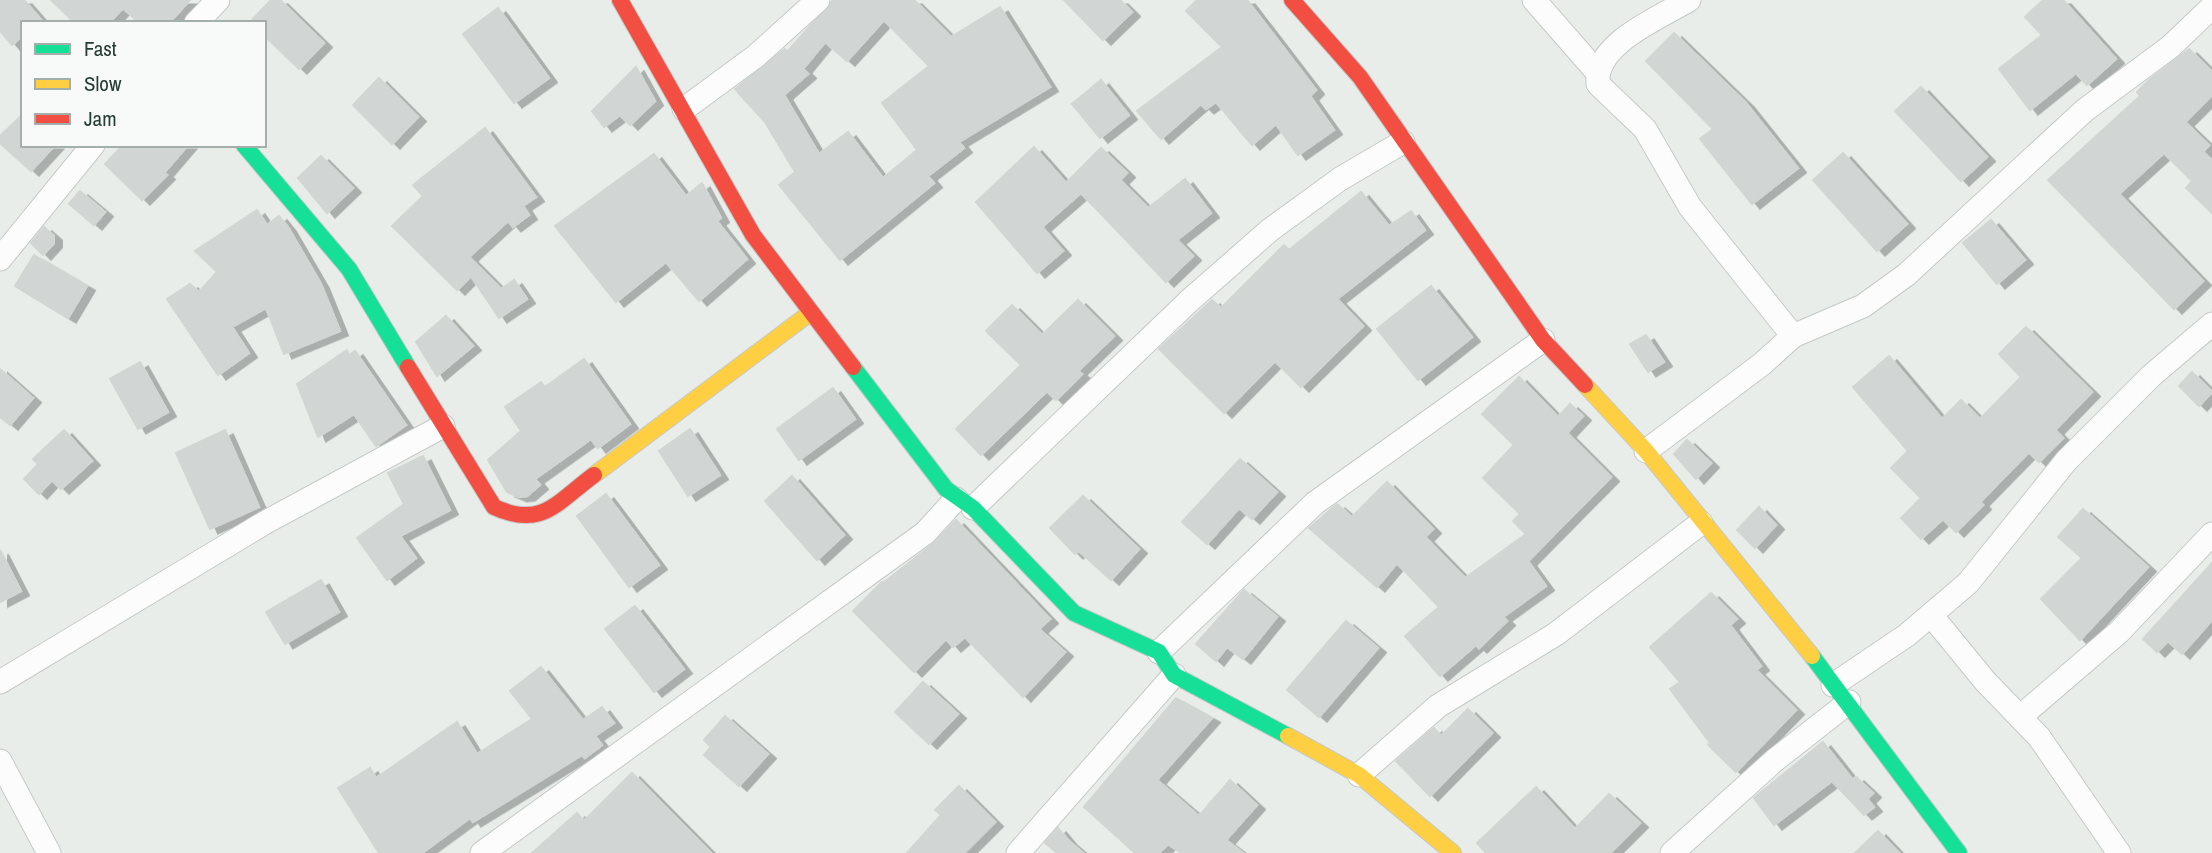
<svg xmlns="http://www.w3.org/2000/svg" width="2212" height="853" font-family="'Archivo Narrow',sans-serif">
<style>
.building{fill:#d1d5d3;stroke:#d1d6d3;stroke-width:2;fill-rule:evenodd;filter:url(#shadow)}
.lines{fill:none;stroke-linecap:round;stroke-linejoin:round}
.street-casing{stroke:#c5cac7;stroke-width:25}
.fast-casing{stroke:#c4cac7;stroke-width:18}
.slow-casing{stroke:#c4cac7;stroke-width:18}
.jam-casing{stroke:#c4cac7;stroke-width:18}
.street{stroke:#fcfcfc;stroke-width:23}
.fast{stroke:#16e098;stroke-width:16}
.slow{stroke:#ffcf43;stroke-width:16}
.jam{stroke:#f24e42;stroke-width:16}
</style>
<defs>
<filter id="shadow"><feDropShadow dx="8" dy="4.5" stdDeviation="0" flood-color="#0004"/></filter>
</defs>
<rect width="100%" height="100%" fill="#e8edea"/>
<g class="building">
<path d="M0,0H24L44,23H23V35L12,45L0,31Z"/>
<path d="M51,0H190L169,23H139L123,8L109,23H75Z"/>
<path d="M271,0H280L324,43L299,69L264,35V23H249Z"/>
<path d="M833,0H914L951,37L1000,7L1050,87L959,142L964,148L928,176L934,183L840,260L779,185L795,172L765,122L735,89L785,49L787,52ZM884,20L929,66L882,103L917,150L883,178L848,132L819,154L784,95L808,74L803,69L825,42L847,61Z"/>
<path d="M1064,0H1120L1132,12L1103,40Z"/>
<path d="M1197,0H1247L1316,90L1310,96L1334,130L1298,155L1276,124L1252,145L1216,102L1206,109L1201,104L1161,139L1137,111L1222,47L1186,11Z"/>
<path d="M2043,0H2063L2116,59L2087,85L2076,73L2030,110L1999,69L2042,35L2025,17Z"/>
<path d="M498,8L549,78L514,103L463,34Z"/>
<path d="M1674,33L1746,103L1798,168L1752,204L1700,139L1713,129L1646,61Z"/>
<path d="M2189,49L2212,72V95L2185,122L2209,145L2203,152L2212,160V213L2186,188L2192,181L2164,153L2119,194L2203,281L2174,309L2048,180L2140,96L2137,92L2149,80Z"/>
<path d="M636,67L655,101L630,125L620,115L604,127L592,111Z"/>
<path d="M379,78L418,117L392,144L353,105Z"/>
<path d="M1101,80L1129,115L1100,138L1072,104Z"/>
<path d="M1921,87L1987,157L1961,181L1895,111Z"/>
<path d="M23,114V145H55L31,171L0,143V136Z"/>
<path d="M485,128L536,197L523,206L529,215L513,227L508,221L469,257L501,289L514,280L527,299L499,318L471,276L457,290L392,226L423,196L413,185Z"/>
<path d="M123,145H188L164,173L167,175L142,200L105,164Z"/>
<path d="M1034,147L1066,183L1101,148L1127,173L1120,180L1148,208L1185,179L1211,213L1177,240L1193,256L1166,282L1081,193L1042,227L1063,251L1037,273L976,202Z"/>
<path d="M1843,153L1907,224L1877,251L1813,180Z"/>
<path d="M654,154L686,196L702,183L721,218L717,221L747,259L699,301L666,262L616,302L555,226Z"/>
<path d="M321,156L353,188L327,213L298,178Z"/>
<path d="M80,191L105,212L94,225L69,204Z"/>
<path d="M1361,192L1389,226L1411,211L1425,230L1337,299L1363,326L1301,387L1275,361L1224,413L1159,349L1212,300L1221,308L1284,245L1289,250Z"/>
<path d="M257,210L267,225L279,216L288,227L321,284L340,331L284,354L266,308L232,327L249,353L218,375L167,299L190,284L199,292L217,272L195,251Z"/>
<path d="M1991,220L2025,260L1997,284L1963,243Z"/>
<path d="M44,227L54,236V243L43,255L31,243Z"/>
<path d="M34,255L87,286L68,318L15,286Z"/>
<path d="M1431,286L1472,337L1418,380L1377,329Z"/>
<path d="M1078,300L1114,336L1078,371L1082,374L1056,400L1047,391L981,455L956,429L1021,365L986,331L1012,305L1042,335Z"/>
<path d="M446,316L473,346L437,376L416,342Z"/>
<path d="M2026,327L2092,392L2055,430L2063,438L2039,462L2029,452L1980,502L1983,505L1956,532L1943,519L1921,539L1901,518L1921,498L1891,468L1908,451L1853,387L1889,356L1942,419L1961,400L1980,419L2021,377L1999,354Z"/>
<path d="M1646,335L1664,362L1648,372L1630,344Z"/>
<path d="M347,350L349,355L355,351L406,425L376,446L354,414L318,437L297,384Z"/>
<path d="M584,359L630,424L598,448L591,439L535,479L540,485L527,496L519,497L507,492L488,460L521,431L505,407L541,382L545,387Z"/>
<path d="M140,362L168,412L138,429L110,379Z"/>
<path d="M0,369L33,398L10,425L0,417Z"/>
<path d="M2192,372L2212,392L2199,406L2179,386Z"/>
<path d="M1519,377L1558,417L1570,404L1583,416L1567,433L1611,477L1528,561L1546,586L1503,617L1507,621L1479,648L1476,645L1440,676L1405,636L1439,607L1397,563L1377,587L1309,528L1337,504L1352,517L1387,482L1433,529L1425,537L1465,578L1526,534L1513,521L1520,514L1483,478L1514,445L1482,414Z"/>
<path d="M833,388L855,419L799,460L777,429Z"/>
<path d="M690,429L720,475L688,496L659,451Z"/>
<path d="M64,430L92,461L61,489L52,480L39,494L24,479L38,464L33,459Z"/>
<path d="M225,430L259,507L210,529L176,453Z"/>
<path d="M1687,440L1711,463L1696,479L1674,454Z"/>
<path d="M423,456L450,510L400,536L416,558L387,580L357,538L404,504L388,473Z"/>
<path d="M1240,459L1277,492L1252,519L1239,508L1207,544L1182,522Z"/>
<path d="M792,476L844,535L817,560L765,501Z"/>
<path d="M606,494L659,565L629,587L577,516Z"/>
<path d="M1083,496L1139,549L1111,580L1079,551L1075,554L1050,528Z"/>
<path d="M1759,507L1776,525L1755,548L1737,530Z"/>
<path d="M2083,509L2148,567L2080,640L2041,599L2082,558L2058,537Z"/>
<path d="M956,520L1050,619L1039,629L1065,652L1023,697L965,637L953,647L946,639L914,672L853,611L882,582L883,583L933,544Z"/>
<path d="M0,550L21,591L0,602Z"/>
<path d="M2212,563V620L2182,654L2168,641L2157,652L2143,639Z"/>
<path d="M321,580L339,612L285,644L266,612Z"/>
<path d="M1244,590L1277,617L1243,659L1227,647L1216,661L1196,644Z"/>
<path d="M1711,593L1737,619L1730,625L1761,666L1756,670L1796,710L1736,772L1708,745L1710,743L1670,689L1680,682L1650,647Z"/>
<path d="M635,606L684,669L654,692L605,629Z"/>
<path d="M1346,621L1378,648L1319,717L1287,690Z"/>
<path d="M541,667L583,720L602,707L614,723L595,736L602,745L585,758L582,755L473,822L470,818L422,853H379L338,788L370,768L376,778L457,722L477,754L532,719L510,691Z"/>
<path d="M923,682L958,714L929,744L895,712Z"/>
<path d="M1176,698L1212,718L1157,780L1199,816L1230,780L1257,805L1226,840L1243,853H1181L1168,844L1159,853H1135L1084,807Z"/>
<path d="M1468,709L1492,733L1430,796L1396,761L1434,728L1441,736Z"/>
<path d="M725,716L768,754L739,786L704,755L711,747L704,740Z"/>
<path d="M1823,742L1853,780L1856,777L1873,793L1867,799L1874,807L1864,815L1832,781L1774,825L1754,798Z"/>
<path d="M632,773L711,853H532L577,813L584,821Z"/>
<path d="M959,786L995,822L964,853H907L941,815L935,810Z"/>
<path d="M1536,787L1575,829L1609,794L1640,823L1610,853H1486L1477,843Z"/>
<path d="M1058,828L1069,841L1083,853H1057L1045,843Z"/>
<path d="M1878,831L1899,853H1855Z"/>
</g>
<g class="lines">
<defs>
<g id="street">
<path d="M1534,0L1597,72"/>
<path d="M1689,0C1659,18 1594,44 1598,84L1645,129L1690,207L1793,336"/>
<path d="M196,23L218,0"/>
<path d="M684,109L756,56L818,0"/>
<path d="M0,259L93,145"/>
<path d="M1646,451L1762,364L1793,336L1863,306L1906,275L2085,110L2170,47L2212,7"/>
<path d="M973,508L1189,301L1270,230L1340,179L1403,142"/>
<path d="M1931,615L1985,681L2039,737L2119,853"/>
<path d="M1159,652L1315,503L1543,340"/>
<path d="M0,682L266,522L443,426"/>
<path d="M1833,685L1907,635L1968,583L2066,461L2151,376L2212,324"/>
<path d="M2020,717L2119,632L2212,534"/>
<path d="M0,761L49,853"/>
<path d="M1359,775L1438,706L1556,634L1701,523"/>
<path d="M482,853L925,533L956,499"/>
<path d="M1018,853L1174,675"/>
<path d="M1672,853L1775,760L1849,702"/>
</g>
<g id="fast">
<path d="M244,145L349,269L408,367"/>
<path d="M853,367L946,489L973,508L1074,613L1159,652L1174,675L1288,736"/>
<path d="M1812,656L1959,853"/>
</g>
<g id="slow">
<path d="M1585,385L1646,451L1812,656"/>
<path d="M594,475L810,313"/>
<path d="M1288,736L1359,775L1453,853"/>
</g>
<g id="jam">
<path d="M620,0L753,235L853,367"/>
<path d="M1292,0L1360,77L1543,340L1585,385"/>
<path d="M408,367L494,507C542,529 556,503 594,475"/>
</g>
</defs>
<use href="#street" class="street-casing"/>
<use href="#fast" class="fast-casing"/>
<use href="#slow" class="slow-casing"/>
<use href="#jam" class="jam-casing"/>
<use href="#street" class="street"/>
<use href="#fast" class="fast"/>
<use href="#slow" class="slow"/>
<use href="#jam" class="jam"/>
</g>
<rect x="21" y="21" width="245" height="126" fill="#f7faf9" stroke="#a4afab" stroke-width="2"/>
<rect x="35" y="44" width="35" height="10" fill="#16e098" stroke="#a4afab" stroke-width="2"/>
<text x="84" y="56" font-size="21" fill="#273e37">Fast</text>
<rect x="35" y="79" width="35" height="10" fill="#ffcf43" stroke="#a4afab" stroke-width="2"/>
<text x="84" y="91" font-size="21" fill="#273e37">Slow</text>
<rect x="35" y="114" width="35" height="10" fill="#f24e42" stroke="#a4afab" stroke-width="2"/>
<text x="84" y="126" font-size="21" fill="#273e37">Jam</text>
</svg>
